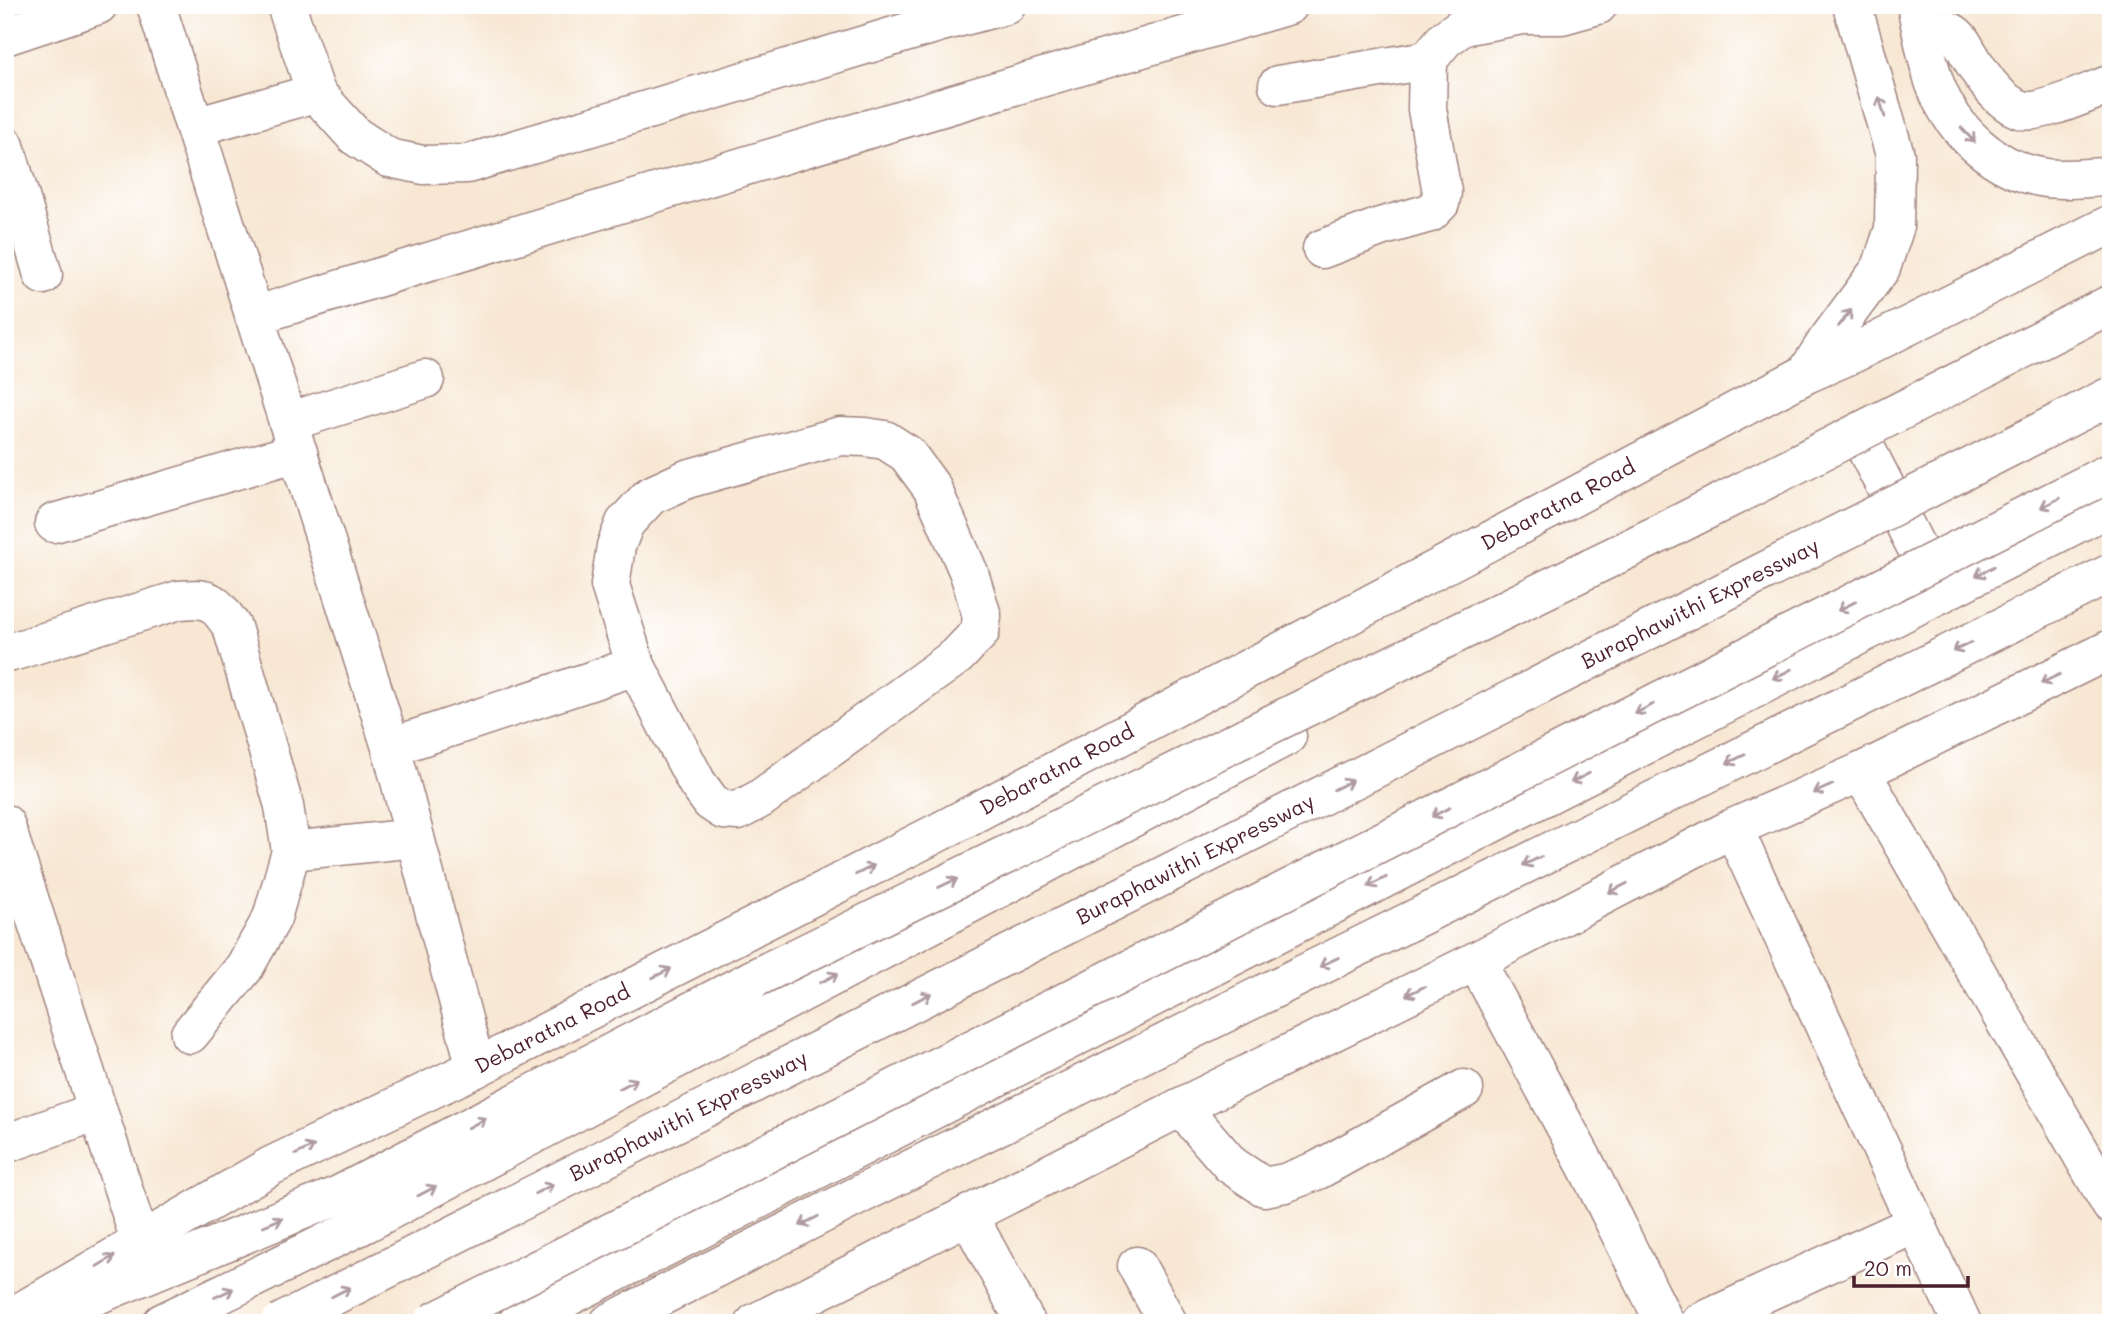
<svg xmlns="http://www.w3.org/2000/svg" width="2116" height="1328" font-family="Mali,sans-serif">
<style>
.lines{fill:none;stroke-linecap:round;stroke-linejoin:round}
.minor-casing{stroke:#a0837f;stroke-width:41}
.major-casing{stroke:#a0837f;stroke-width:41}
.highway-casing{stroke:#a0837f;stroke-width:41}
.minor{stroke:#fff;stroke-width:38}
.major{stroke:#fff;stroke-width:38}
.highway{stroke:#fff;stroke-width:38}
.highway-bridge-casing{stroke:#a0837f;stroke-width:41;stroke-linecap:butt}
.highway-bridge{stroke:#fff;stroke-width:38}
.oneway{stroke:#ae9aa0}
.labels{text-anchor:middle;stroke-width:5;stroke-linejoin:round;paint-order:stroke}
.street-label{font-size:21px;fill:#4a1f2b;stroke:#fff}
</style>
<rect width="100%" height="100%" fill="#fff"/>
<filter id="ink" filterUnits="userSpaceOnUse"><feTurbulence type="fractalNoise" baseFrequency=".0143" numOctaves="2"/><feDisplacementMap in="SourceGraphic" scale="14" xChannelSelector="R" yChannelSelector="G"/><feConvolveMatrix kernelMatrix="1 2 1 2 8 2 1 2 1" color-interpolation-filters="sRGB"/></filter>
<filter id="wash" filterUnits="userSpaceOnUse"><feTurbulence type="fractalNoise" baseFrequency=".00686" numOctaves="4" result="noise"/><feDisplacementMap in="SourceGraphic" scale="28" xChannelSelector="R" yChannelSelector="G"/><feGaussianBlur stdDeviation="1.57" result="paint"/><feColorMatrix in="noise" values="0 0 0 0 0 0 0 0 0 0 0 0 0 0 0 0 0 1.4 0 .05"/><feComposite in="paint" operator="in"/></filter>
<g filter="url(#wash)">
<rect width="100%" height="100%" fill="#f7e7d3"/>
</g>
<g filter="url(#ink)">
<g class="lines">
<defs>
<g id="minor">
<path d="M156,5L391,747L476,1068"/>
<path d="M286,5L316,93L355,136L389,158L423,165L467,164L938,23L1006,5"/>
<path d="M1922,31C1931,30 1941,27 1949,31C1960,35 1964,47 1970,56C1981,75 1999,103 2022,110C2039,115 2092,91 2111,84"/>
<path d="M5,36L98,5"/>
<path d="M1278,85L1428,60"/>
<path d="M195,127L316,93"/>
<path d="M5,146L43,275"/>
<path d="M1322,249L1380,227L1430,213L1440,203L1442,192L1427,109L1428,60L1435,51L1445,39L1463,26L1522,15H1562L1598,5"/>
<path d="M254,316C598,209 943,106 1289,5"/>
<path d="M288,422L425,379"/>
<path d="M840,436L865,437L885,440L907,454L932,488L969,573L982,616L980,632L957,656L760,799L738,811L723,810L711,802L697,783L636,666L610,585L616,546L625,523L650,496L687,479Z"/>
<path d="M54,523L298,452"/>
<path d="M15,651L179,600C211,597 214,601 232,627L284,806L291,851L272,918L244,968L190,1034"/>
<path d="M391,747L636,666"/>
<path d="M1861,772L2111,1205"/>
<path d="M5,824L140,1241"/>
<path d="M1733,828L1962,1323"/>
<path d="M291,851L415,838"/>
<path d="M1476,961L1587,1167L1665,1323"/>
<path d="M1181,1107L1231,1165L1264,1187L1285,1183L1318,1170L1464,1089"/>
<path d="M5,1144L98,1111"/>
<path d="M968,1215L1026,1323"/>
<path d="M1137,1266L1168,1323"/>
<path d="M1699,1323L1915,1224"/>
</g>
<g id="major">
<path d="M1916,5C1922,31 1926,59 1935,84C1952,131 1996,171 2046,178C2066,181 2090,177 2111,177"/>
<path d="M1806,374L1827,341L1881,268L1894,229L1895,155L1852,5"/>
<path id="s1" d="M5,1321L271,1166L476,1068L939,832L1806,374L1854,353L2111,224"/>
<path d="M755,1323L1181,1107L1476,961L1733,828L1861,772L2111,649"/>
</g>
<g id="highway">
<path d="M1859,435L1940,594"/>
<path d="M29,1323L339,1195L755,978"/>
<path d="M162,1323L366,1223L1287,736"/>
<path d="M517,1323L2111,506"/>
<path d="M609,1323L869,1190L2111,573"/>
</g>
</defs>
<use href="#minor" class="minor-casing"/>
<use href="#major" class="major-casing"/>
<use href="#highway" class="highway-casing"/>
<use href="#minor" class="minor"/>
<use href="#major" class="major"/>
<use href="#highway" class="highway"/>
<defs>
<g id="highway-bridge">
<path d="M755,978L1667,530L2111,304"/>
<path id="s2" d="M280,1323L2111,396"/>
<path d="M432,1323L2111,472"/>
</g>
</defs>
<use href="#highway-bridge" class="highway-bridge-casing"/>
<use href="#highway-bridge" class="highway-bridge"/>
</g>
<defs><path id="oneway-shaft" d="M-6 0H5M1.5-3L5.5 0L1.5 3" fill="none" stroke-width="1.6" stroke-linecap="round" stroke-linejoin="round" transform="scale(1.75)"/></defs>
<g class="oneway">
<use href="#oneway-shaft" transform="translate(1882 107) rotate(-106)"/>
<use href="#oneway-shaft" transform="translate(1968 135) rotate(48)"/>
<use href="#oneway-shaft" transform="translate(1845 318) rotate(-52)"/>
<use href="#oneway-shaft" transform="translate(2050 503) rotate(153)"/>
<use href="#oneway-shaft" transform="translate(1985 571) rotate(153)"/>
<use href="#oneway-shaft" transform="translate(1847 606) rotate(153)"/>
<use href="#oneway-shaft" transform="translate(1962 647) rotate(154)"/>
<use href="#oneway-shaft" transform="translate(1782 674) rotate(153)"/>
<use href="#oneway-shaft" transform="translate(2050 679) rotate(154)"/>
<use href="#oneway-shaft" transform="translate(1644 709) rotate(153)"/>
<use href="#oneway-shaft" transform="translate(1736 759) rotate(154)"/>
<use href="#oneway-shaft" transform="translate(1580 778) rotate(153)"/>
<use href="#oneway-shaft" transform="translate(1343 785) rotate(-27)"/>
<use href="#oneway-shaft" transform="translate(1823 789) rotate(156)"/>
<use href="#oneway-shaft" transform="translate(1441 812) rotate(153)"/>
<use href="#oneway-shaft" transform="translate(1532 861) rotate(154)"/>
<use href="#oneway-shaft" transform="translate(865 870) rotate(-27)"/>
<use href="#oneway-shaft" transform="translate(1377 882) rotate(153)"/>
<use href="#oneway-shaft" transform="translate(948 883) rotate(-26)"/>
<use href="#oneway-shaft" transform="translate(1618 888) rotate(153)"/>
<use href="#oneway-shaft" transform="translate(1329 962) rotate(154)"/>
<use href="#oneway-shaft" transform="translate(662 973) rotate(-27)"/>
<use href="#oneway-shaft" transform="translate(829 978) rotate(-28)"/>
<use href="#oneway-shaft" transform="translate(1415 991) rotate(154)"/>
<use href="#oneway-shaft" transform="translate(922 998) rotate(-27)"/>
<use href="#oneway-shaft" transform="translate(628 1084) rotate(-28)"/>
<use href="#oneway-shaft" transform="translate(477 1123) rotate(-28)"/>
<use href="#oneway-shaft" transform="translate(305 1150) rotate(-26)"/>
<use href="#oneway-shaft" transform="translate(544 1189) rotate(-27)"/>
<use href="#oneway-shaft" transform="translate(427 1191) rotate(-28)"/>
<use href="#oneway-shaft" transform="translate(809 1221) rotate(153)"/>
<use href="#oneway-shaft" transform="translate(273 1222) rotate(-22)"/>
<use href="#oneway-shaft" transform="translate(106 1261) rotate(-31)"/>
<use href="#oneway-shaft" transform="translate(341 1292) rotate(-27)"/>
<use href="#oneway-shaft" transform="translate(224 1293) rotate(-26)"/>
</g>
</g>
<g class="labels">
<g class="street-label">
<text dy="7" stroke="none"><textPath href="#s1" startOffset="1755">Debaratna Road</textPath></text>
<text dy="7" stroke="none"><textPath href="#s2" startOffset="1592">Buraphawithi Expressway</textPath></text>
<text dy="7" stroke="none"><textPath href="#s1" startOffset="1188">Debaratna Road</textPath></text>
<text dy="7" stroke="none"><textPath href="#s2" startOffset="1026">Buraphawithi Expressway</textPath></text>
<text dy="7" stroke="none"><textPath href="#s1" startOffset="621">Debaratna Road</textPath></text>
<text dy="7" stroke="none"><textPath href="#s2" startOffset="458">Buraphawithi Expressway</textPath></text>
</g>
</g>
<rect width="2116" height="1328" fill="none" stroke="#fff" stroke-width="28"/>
<path d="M1854 1276v10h114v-10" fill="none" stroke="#4a1f2b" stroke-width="3.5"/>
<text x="1864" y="1276" font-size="21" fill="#4a1f2b" stroke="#ffffff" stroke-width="5" paint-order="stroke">20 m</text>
</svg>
